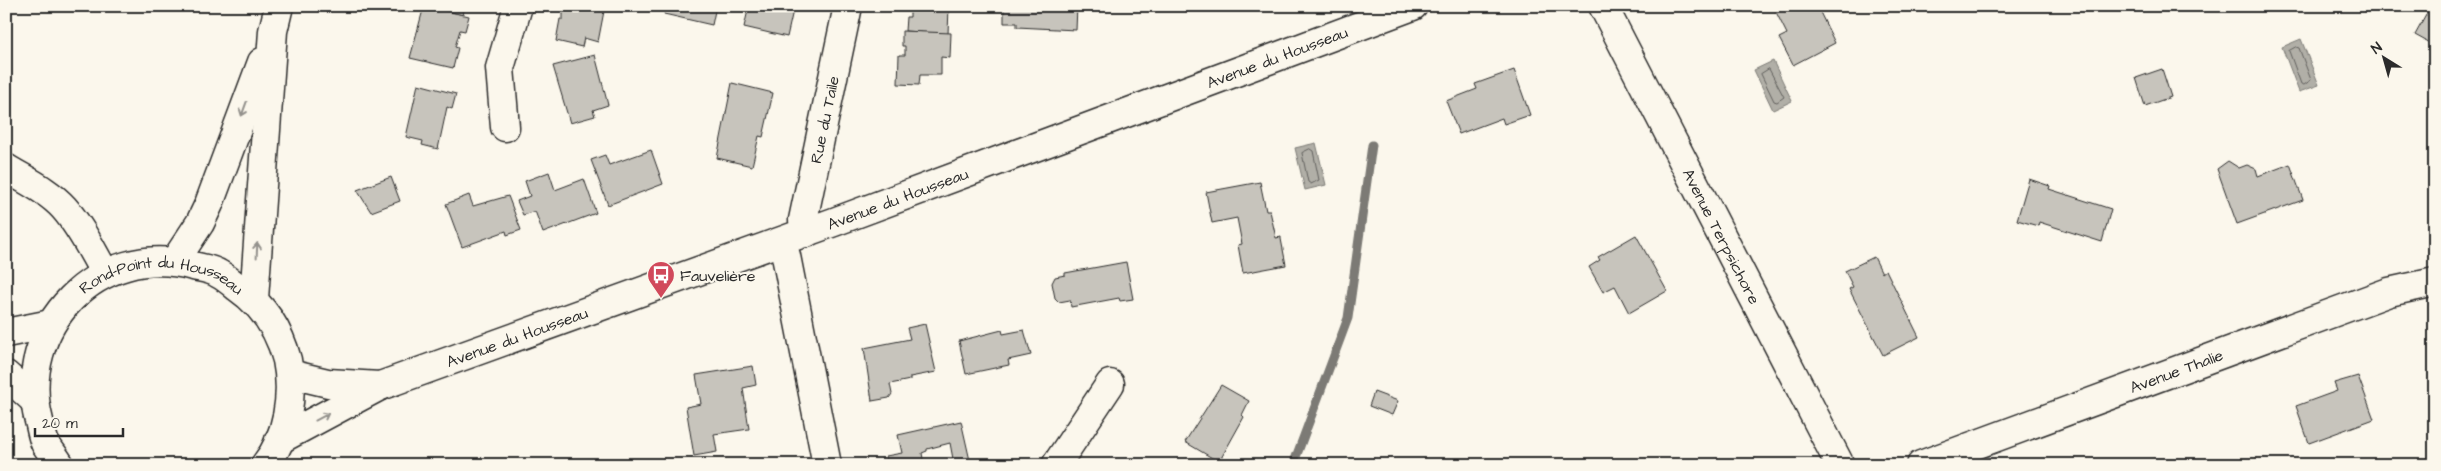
<svg xmlns="http://www.w3.org/2000/svg" width="2441" height="471" font-family="'Architects Daughter',sans-serif">
<style>
.water{fill:#b1afa7;stroke:#7b7a75}
.lines{fill:none;stroke-linecap:round;stroke-linejoin:round}
.shore{stroke:#61605d;stroke-width:1}
.stream{stroke:#7b7a75;stroke-width:9}
.building{fill:#c7c4bc;stroke:#2b2b2b}
.minor-casing{stroke:#2b2b2b;stroke-width:31}
.major-casing{stroke:#2b2b2b;stroke-width:31}
.minor{stroke:#fbf7ec;stroke-width:28}
.major{stroke:#fbf7ec;stroke-width:28}
.oneway{stroke:#93918c}
.labels{text-anchor:middle;stroke-width:4;stroke-linejoin:round;paint-order:stroke}
.street-label{font-size:16px;fill:#2b2b2b;stroke:#fbf7ec}
.poi-label{font-size:16px;fill:#2b2b2b;stroke:#fbf7ec;text-anchor:start}
</style>
<rect width="100%" height="100%" fill="#fbf7ec"/>
<filter id="ink" filterUnits="userSpaceOnUse"><feTurbulence type="fractalNoise" baseFrequency=".02" numOctaves="2"/><feDisplacementMap in="SourceGraphic" scale="10" xChannelSelector="R" yChannelSelector="G"/><feConvolveMatrix kernelMatrix="1 2 1 2 8 2 1 2 1" color-interpolation-filters="sRGB"/></filter>
<g filter="url(#ink)">
<g class="water">
<path d="M2301,39L2319,85L2299,92L2282,47Z"/>
<path d="M1773,61L1792,101L1773,110L1754,70Z"/>
<path d="M1316,143L1326,185L1305,190L1295,148Z"/>
</g>
<g class="lines">
<g class="shore">
<path d="M2296,47L2299,48L2311,80L2304,85L2301,84L2289,51Z"/>
<path d="M1769,69L1784,97L1777,102L1774,101L1761,74Z"/>
<path d="M1310,149L1313,151L1319,180L1311,184L1308,182L1302,153Z"/>
</g>
<path class="stream" d="M1293,465L1348,318L1372,145"/>
</g>
<g class="building">
<path d="M424,6L469,16L465,31L460,30L455,47L458,48L453,68L410,58Z"/>
<path d="M428,6H465L463,15Z"/>
<path d="M563,6H605L598,42L584,38L582,47L556,41L560,19H563Z"/>
<path d="M716,6L712,25L664,14L665,10L653,7Z"/>
<path d="M749,6H794L787,37L744,27Z"/>
<path d="M910,6H949L948,34L905,31L906,17H910Z"/>
<path d="M1004,6H1077L1076,30L1017,27V23H1004Z"/>
<path d="M1773,6H1817L1835,43L1793,65L1779,38L1787,34Z"/>
<path d="M2431,6H2435V46L2415,35Z"/>
<path d="M902,31L951,33L950,58L941,57V75H920L919,85L898,84L899,55H905V46H902Z"/>
<path d="M595,55L608,105L593,110L595,116L570,123L553,66Z"/>
<path d="M2162,69L2171,97L2145,106L2136,78Z"/>
<path d="M1514,70L1530,115L1504,124L1502,118L1459,134L1446,101L1477,89L1475,84Z"/>
<path d="M732,83L773,93L763,137L759,136L752,166L717,158Z"/>
<path d="M418,84L456,94L452,109L447,107L438,149L422,145L423,141L406,137Z"/>
<path d="M651,150L663,184L608,205L591,160L605,155L609,165Z"/>
<path d="M2228,161L2239,168L2247,165L2256,169L2258,176L2290,164L2303,200L2237,224L2217,169Z"/>
<path d="M549,172L555,190L584,179L596,213L543,233L535,211L523,215L517,201L530,196L525,181Z"/>
<path d="M391,177L400,201L371,212L357,190Z"/>
<path d="M2029,179L2050,186L2049,189L2111,209L2102,242L2039,222L2038,226L2017,220Z"/>
<path d="M1260,182L1266,211H1270L1276,238L1281,237V239L1286,265L1243,273L1238,245L1242,244L1237,218L1212,223L1206,192Z"/>
<path d="M469,195L473,206L508,196L521,230L507,235L506,231L462,247L446,204Z"/>
<path d="M1636,235L1667,291L1629,313L1615,286L1603,292L1589,267L1600,260L1598,257Z"/>
<path d="M1874,257L1882,273L1886,270L1919,337L1883,355L1849,289L1853,287L1845,271Z"/>
<path d="M1126,262L1133,299L1120,301L1119,298L1071,307L1070,300L1059,302L1055,298L1052,283L1055,277L1065,275V273Z"/>
<path d="M925,324L936,372L910,377V380L890,384L892,394L889,398L872,401L864,348L910,339L907,328Z"/>
<path d="M1002,330L1003,334L1024,330L1031,355L1008,360L1009,365L966,374L959,341Z"/>
<path d="M753,366L756,385L743,388L749,429L714,434L717,452L694,456L686,407L701,404L696,375Z"/>
<path d="M2358,376L2374,419L2309,443L2296,406L2337,391L2334,383Z"/>
<path d="M1221,385L1249,401L1242,415L1244,417L1219,462L1185,442Z"/>
<path d="M1374,392L1398,401L1392,415L1369,406Z"/>
<path d="M961,421L971,465H925L953,459L950,443L927,449V451L922,453L924,465H888L886,456L902,453L898,435Z"/>
</g>
<g class="lines">
<defs>
<g id="minor">
<path id="s1" d="M1603,6L1840,465"/>
<path d="M505,127L500,68L518,6"/>
<path d="M6,168C25,180 49,191 64,208C81,227 92,251 105,273"/>
<path id="s2" d="M806,233L803,220L848,6"/>
<path d="M781,242L786,256L827,465"/>
<path d="M290,374L328,383L380,386"/>
<path id="s3" d="M279,440L380,386L834,222L1413,6"/>
<path d="M1056,465L1110,384"/>
<path id="s4" d="M1921,465L2389,292L2435,282"/>
</g>
<g id="major">
<path d="M175,261L200,223L209,204L262,62"/>
<path d="M254,299L273,31L279,6"/>
<path d="M6,333L51,324"/>
<path d="M6,375L34,400"/>
<path id="s5" d="M60,465C56,458 49,450 45,443C42,436 41,428 39,421C14,327 99,240 193,266C201,268 212,269 219,274C225,277 231,282 237,287C263,305 279,329 287,360C294,394 288,437 265,465"/>
</g>
</defs>
<use href="#minor" class="minor-casing"/>
<use href="#major" class="major-casing"/>
<use href="#minor" class="minor"/>
<use href="#major" class="major"/>
</g>
<defs><path id="oneway-shaft" d="M-6 0H5M1.5-3L5.5 0L1.5 3" fill="none" stroke-width="1.6" stroke-linecap="round" stroke-linejoin="round" transform="scale(1.25)"/></defs>
<g class="oneway">
<use href="#oneway-shaft" transform="translate(244 109) rotate(110)"/>
<use href="#oneway-shaft" transform="translate(257 250) rotate(-87)"/>
<use href="#oneway-shaft" transform="translate(322 417) rotate(-28)"/>
</g>
</g>
<defs>
<symbol id="bus-pin" viewBox="-11 -11 22 30"><path d="M0 17L-7.5 6A9.5 9.5 0 1 1 7.5 6Z" fill="#d1495b" stroke="#fbf7ec"/><path d="M-5-6H5V4H4V6H2V4H-2V6H-4V4H-5ZM-3.5-4V0h7V-4ZM-3.5 1.2v1.5H-2V1.2ZM2 1.2v1.5H3.5V1.2Z" fill="#fff"/></symbol>
</defs>
<g fill-rule="evenodd">
<use href="#bus-pin" x="645" y="259" width="32" height="43"/>
</g>
<g class="labels">
<g class="street-label">
<text dy="6" stroke="none"><textPath href="#s3" startOffset="1070">Avenue du Housseau</textPath></text>
<text dy="6" stroke="none"><textPath href="#s2" startOffset="116">Rue du Taile</textPath></text>
<text dy="6" stroke="none"><textPath href="#s3" startOffset="665">Avenue du Housseau</textPath></text>
<text dy="6" stroke="none"><textPath href="#s1" startOffset="259">Avenue Terpsichore</textPath></text>
<text dy="6" stroke="none"><textPath href="#s5" startOffset="282">Rond-Point du Housseau</textPath></text>
<text dy="6" stroke="none"><textPath href="#s3" startOffset="260">Avenue du Housseau</textPath></text>
<text dy="6" stroke="none"><textPath href="#s4" startOffset="272">Avenue Thalie</textPath></text>
</g>
<g class="poi-label">
<text x="680" y="281">Fauvelière</text>
</g>
</g>
<rect width="2441" height="471" fill="none" stroke="#fbf7ec" stroke-width="25"/>
<rect x="12" y="12" width="2416" height="446" fill="none" stroke="#2b2b2b" stroke-width="2" filter="url(#ink)"/>
<g transform="translate(2384 58) rotate(323)" stroke="#fbf7ec" stroke-width="4" paint-order="stroke">
<path d="M0-4L9 19L0 12L-9 19Z" fill="#2b2b2b"/>
<text y="-8" font-size="14" font-weight="bold" text-anchor="middle" fill="#2b2b2b">N</text>
</g>
<path d="M35 428v8h88v-8" fill="none" stroke="#2b2b2b" stroke-width="2.5"/>
<text x="42" y="428" font-size="15" fill="#2b2b2b" stroke="#fbf7ec" stroke-width="4" paint-order="stroke">20 m</text>
</svg>
